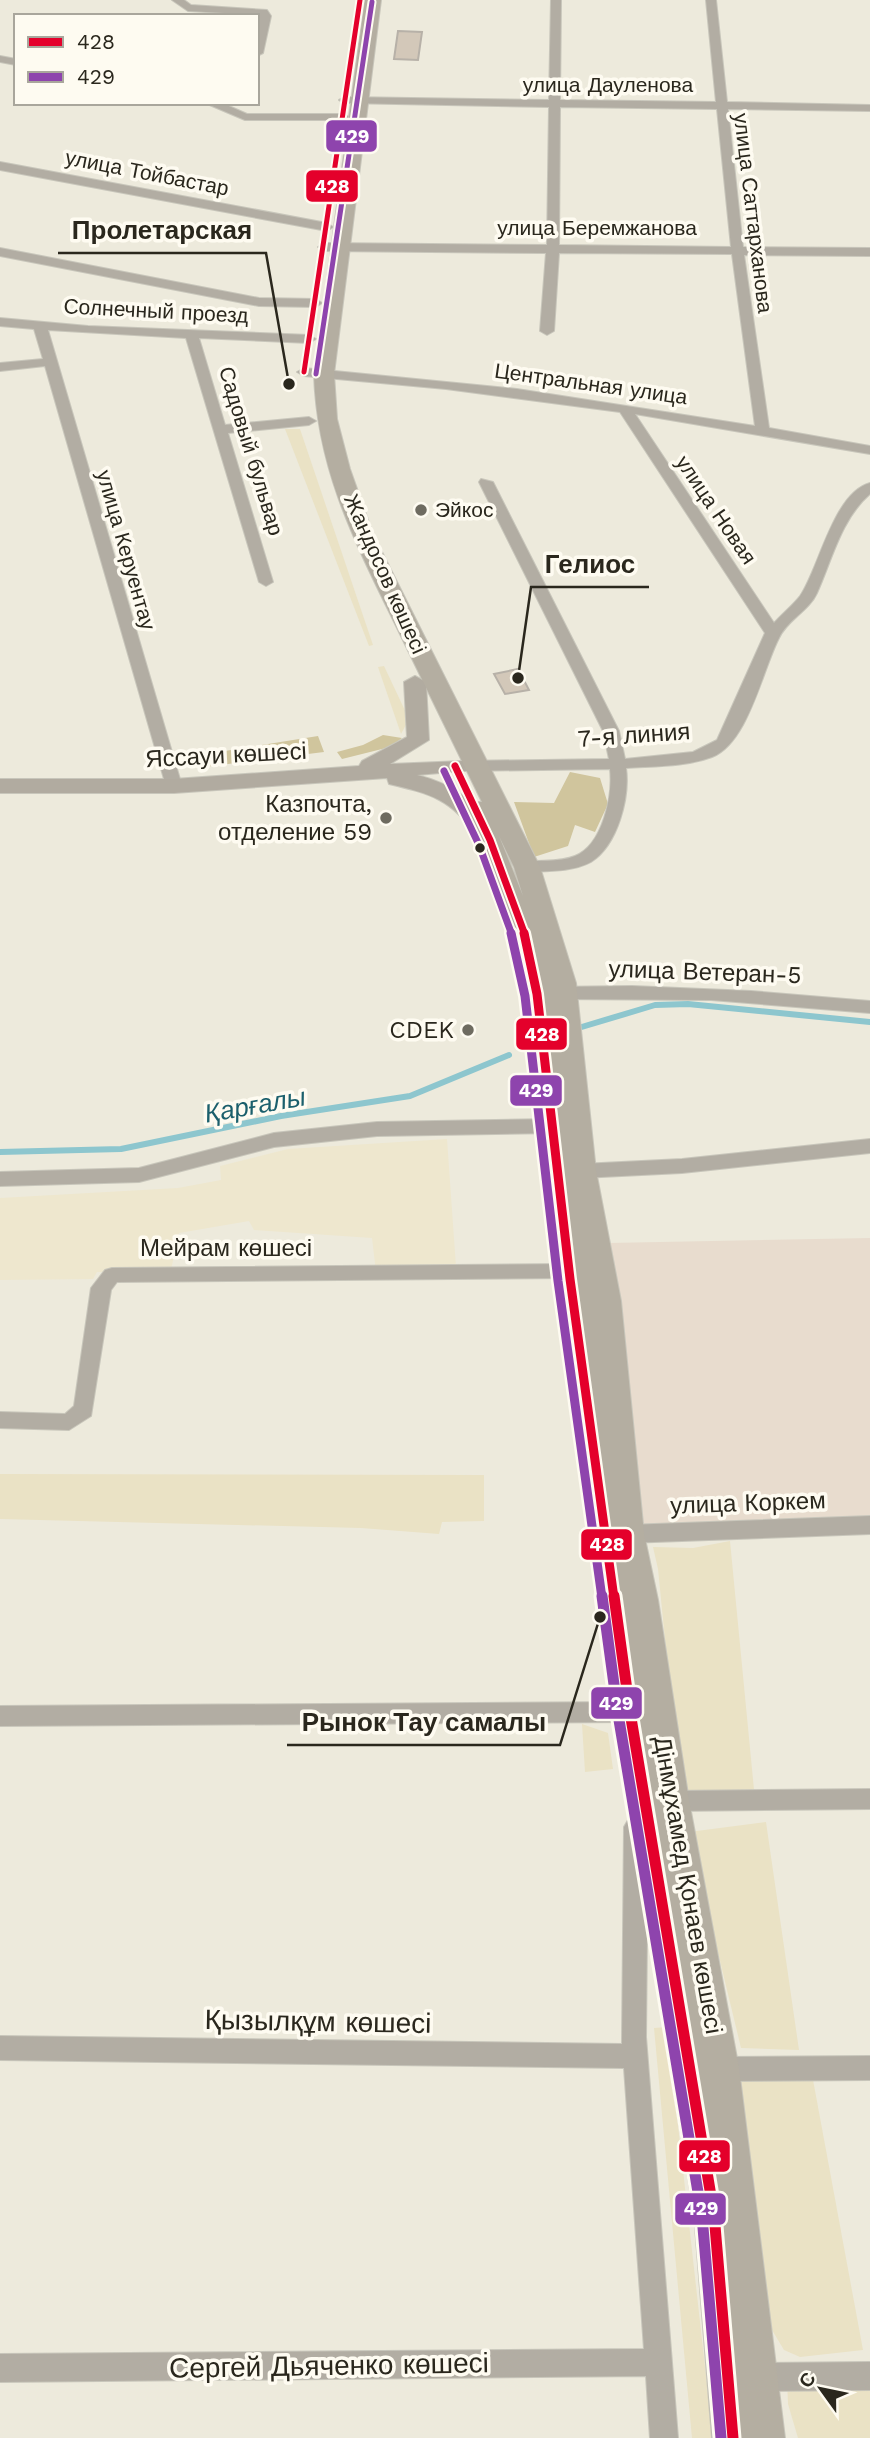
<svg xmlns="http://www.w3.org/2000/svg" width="870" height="2438" font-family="'Work Sans',sans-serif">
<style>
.commercial{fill:#e8dcce}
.built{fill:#eee7ce}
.green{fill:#eae2c5}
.forest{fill:#d0c59d}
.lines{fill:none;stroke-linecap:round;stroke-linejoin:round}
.stream{stroke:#8dc6ce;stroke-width:6}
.building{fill:#d3c8b9;stroke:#b7b1a8;stroke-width:2}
.street-casing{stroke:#c8c6bb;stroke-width:2}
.secondary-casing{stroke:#c8c6bb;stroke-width:2}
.primary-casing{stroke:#c8c6bb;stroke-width:2}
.street{fill:#b2ada3;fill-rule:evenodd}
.secondary{fill:#b1aba0;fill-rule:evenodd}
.primary{fill:#b4aea1;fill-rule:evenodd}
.bus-1-far3-casing{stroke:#fefbf1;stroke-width:9}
.bus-1-far2-casing{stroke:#fefbf1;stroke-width:11}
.bus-1-far1-casing{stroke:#fefbf1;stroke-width:14}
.bus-1-casing{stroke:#fefbf1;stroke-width:17}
.bus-2-far3-casing{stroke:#fefbf1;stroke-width:9}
.bus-2-far2-casing{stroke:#fefbf1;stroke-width:11}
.bus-2-far1-casing{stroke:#fefbf1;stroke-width:14}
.bus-2-casing{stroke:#fefbf1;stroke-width:17}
.bus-1-far3{stroke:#e4002b;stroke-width:5}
.bus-1-far2{stroke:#e4002b;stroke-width:7}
.bus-1-far1{stroke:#e4002b;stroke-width:9}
.bus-1{stroke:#e4002b;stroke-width:11}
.bus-2-far3{stroke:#8e44ad;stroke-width:5}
.bus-2-far2{stroke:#8e44ad;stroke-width:7}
.bus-2-far1{stroke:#8e44ad;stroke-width:9}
.bus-2{stroke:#8e44ad;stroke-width:11}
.poi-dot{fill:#6e6b60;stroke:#fefbf1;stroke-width:2.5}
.bus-dot{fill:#2a271d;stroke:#fefbf1;stroke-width:2.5}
.labels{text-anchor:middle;stroke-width:7;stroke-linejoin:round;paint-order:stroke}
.far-street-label{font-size:21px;fill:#2a271d;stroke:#fefbf1}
.far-poi-label{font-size:21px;fill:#2a271d;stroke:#fefbf1;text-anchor:start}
.street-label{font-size:24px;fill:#2a271d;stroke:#fefbf1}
.poi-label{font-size:24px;fill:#2a271d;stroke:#fefbf1;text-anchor:end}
.water-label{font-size:26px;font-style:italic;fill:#1b5f6c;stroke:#fefbf1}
.near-street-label{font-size:28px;fill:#2a271d;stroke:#fefbf1}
.leader{fill:none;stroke:#2a271d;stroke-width:2.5}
.callout-dot{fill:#2a271d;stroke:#fefbf1;stroke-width:2.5}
.callout-label{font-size:26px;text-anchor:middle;font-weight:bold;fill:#2a271d;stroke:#fefbf1;stroke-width:7;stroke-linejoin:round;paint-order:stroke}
.line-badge{stroke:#fefbf1;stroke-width:2.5}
.badge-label{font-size:19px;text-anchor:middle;font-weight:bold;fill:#fff}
</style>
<rect width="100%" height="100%" fill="#edeadc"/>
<path class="commercial" d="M870,1238V1521L642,1533L608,1243Z"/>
<path class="built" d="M447,1139L456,1267L376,1272L372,1238L254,1230L249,1221L179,1233L170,1274L97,1272L93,1279L0,1280V1198L178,1188L221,1180L220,1166L288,1149Z"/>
<g class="green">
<path d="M285,429H300L373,645L369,646Z"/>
<path d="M384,666L409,719L401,734L378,667Z"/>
<path d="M0,1474L484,1475V1521L442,1522L439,1534L361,1528L0,1519Z"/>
<path d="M730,1541L755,1800H681L658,1569L653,1547L693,1548Z"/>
<path d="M582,1724L608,1733L613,1769L585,1772Z"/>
<path d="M766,1822L799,2050L741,2048L689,1832Z"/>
<path d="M667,2027L713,2438H692L654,2028Z"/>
<path d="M739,2069H811L863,2350L800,2357L784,2350L769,2325Z"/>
<path d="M787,2377L870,2382V2438H798L788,2404Z"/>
</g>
<g class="forest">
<path d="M383,735L402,738L390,747L342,759L337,752L363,745Z"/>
<path d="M318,736L324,752L204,767L200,755Z"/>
<path d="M570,772L600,778L608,804L595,832L575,825L568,846L534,857L514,802L554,803Z"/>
</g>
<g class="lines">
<g class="stream">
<path d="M575,1029L655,1005L688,1004L870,1022"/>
<path d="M0,1152L121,1149L281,1116L410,1096L509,1055"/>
</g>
</g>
<g class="building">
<path d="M398,31L422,32L418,60L394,59Z"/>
<path d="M518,669L529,690L505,694L494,674Z"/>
</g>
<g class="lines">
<defs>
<g id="street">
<path d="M172,0H184L191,5L267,10L271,16L263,53L257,56L260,15L188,11Z"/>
<path d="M551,0H561L560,100L716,102L706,0H716L727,102L870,105V111L728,109L743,247L870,248V256L744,255L769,428L870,446V454L635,414L774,623C782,614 793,605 800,596C819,569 833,493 870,483V494C841,519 832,560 817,593C809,611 787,620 779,638C762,671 748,743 712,757C686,767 654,766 626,768C630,797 618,845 591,862C573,872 547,871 527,872L521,871L519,867L521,863C538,859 558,863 575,856C603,845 613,795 610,769L464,771L456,766L464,761L609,759L603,731L479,482L481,479L493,482L619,731L625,759L693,752L717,740L765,633L620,412L446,389L304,376L297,372L304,368L517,389L755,426L732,254L559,253L554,331L547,335L540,331L546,253L324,251L318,247L324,243L547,245L549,107L345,103L339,100L345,97L549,100ZM560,107L717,109L731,247L559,245Z"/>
<path d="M0,56L16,59V65L0,62Z"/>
<path d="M205,103H222L247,114H343L349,117L343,120H245Z"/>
<path d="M0,162L327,223L333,227L327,231L0,170Z"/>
<path d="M0,248L259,298L316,299L322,303L316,307L259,306L0,256Z"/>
<path d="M0,318L88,326L309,335L316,339L309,343L199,338L225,425L309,417L316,421L309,425L228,433L273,582L266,586L259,582L186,338L48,330L182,786L180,790H168L166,786L45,366L0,371V363L43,359L34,329L0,326Z"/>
<path d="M632,986L751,991L870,1001V1013L711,1000L552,999L543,993L552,987Z"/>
<path d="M553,1119L562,1126L553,1133L377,1136L274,1147L139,1182L0,1186V1172L139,1168L274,1133L377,1122Z"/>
<path d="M870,1139V1153L682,1173L581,1178L572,1171L581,1164L682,1159Z"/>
<path d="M569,1264L576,1266L579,1271L576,1276L569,1278L117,1282L111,1290L91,1416L69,1430L0,1428V1412L65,1414L74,1406L91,1288L105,1270L112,1268Z"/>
<path d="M870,1516V1534L627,1543L619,1540L616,1534L619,1528L627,1525Z"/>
<path d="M630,1702L638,1705L641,1712L638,1719L630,1722L0,1726V1706Z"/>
<path d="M870,1789V1809L671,1811L663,1808L659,1801L663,1794L671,1791Z"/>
<path d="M636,1817L644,1820L648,1827L646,2037L678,2438H650L646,2376L0,2382V2354L644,2349L624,2068L0,2060V2036L622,2044L624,1827L628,1820Z"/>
<path d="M870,2056V2080L720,2081L711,2078L707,2069L711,2060L720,2057Z"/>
<path d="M870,2362V2390L759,2391L749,2387L745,2377L749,2367L759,2363Z"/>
</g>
<path id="secondary" d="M415,676L426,682L429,740L390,764L463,761L466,766L463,771L417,775C453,784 476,801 496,832L493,837H477C452,799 431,794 389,784L387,778L174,793H0V779H174L359,766L362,761L407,737L404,682Z"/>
<path id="primary" d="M365,0H381L334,374L337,419L350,469L373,534L540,867L576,983L596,1171L621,1301L644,1534L658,1600L689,1801L739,2069L785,2438H712L694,2214L612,1712L555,1279L523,994L513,938L462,808L466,802H482C454,745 426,687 398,630C356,544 317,471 314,374ZM499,836L514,867L523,896Z"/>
</defs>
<use href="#street" class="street-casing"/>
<use href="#secondary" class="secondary-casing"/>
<use href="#primary" class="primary-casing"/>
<use href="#street" class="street"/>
<use href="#secondary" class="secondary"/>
<use href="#primary" class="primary"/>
<defs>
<path id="bus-1-far3" d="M304,372L360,0"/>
<path id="bus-1-far2" d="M455,766L490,840L525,935"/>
<path id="bus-1-far1" d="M524,933L537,994L570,1279L614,1598"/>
<path id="bus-1" d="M614,1596L630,1712L714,2214L733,2438"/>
<path id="bus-2-far3" d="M316,374L372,2"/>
<path id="bus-2-far2" d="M444,771L479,845L512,935"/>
<path id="bus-2-far1" d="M511,933L525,996L558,1281L602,1598"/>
<path id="bus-2" d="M602,1596L618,1714L702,2216L721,2438"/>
</defs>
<use href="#bus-1-far3" class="bus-1-far3-casing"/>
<use href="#bus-1-far2" class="bus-1-far2-casing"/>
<use href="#bus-1-far1" class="bus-1-far1-casing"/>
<use href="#bus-1" class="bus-1-casing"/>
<use href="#bus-2-far3" class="bus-2-far3-casing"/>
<use href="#bus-2-far2" class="bus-2-far2-casing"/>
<use href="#bus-2-far1" class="bus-2-far1-casing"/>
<use href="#bus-2" class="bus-2-casing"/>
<use href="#bus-1-far3" class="bus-1-far3"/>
<use href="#bus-1-far2" class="bus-1-far2"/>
<use href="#bus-1-far1" class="bus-1-far1"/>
<use href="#bus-1" class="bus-1"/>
<use href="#bus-2-far3" class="bus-2-far3"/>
<use href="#bus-2-far2" class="bus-2-far2"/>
<use href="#bus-2-far1" class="bus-2-far1"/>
<use href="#bus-2" class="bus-2"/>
</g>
<g class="poi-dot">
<circle cx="421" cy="510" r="7"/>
<circle cx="386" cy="818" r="7"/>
<circle cx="468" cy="1030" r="7"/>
</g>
<circle class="bus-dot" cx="480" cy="848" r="6"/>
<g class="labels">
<g class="far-street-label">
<text x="608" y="92">улица Дауленова</text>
<text transform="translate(147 173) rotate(11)" y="7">улица Тойбастар</text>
<text transform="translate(753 213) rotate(83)" y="7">улица Саттарханова</text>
<text x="597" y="235">улица Беремжанова</text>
<text transform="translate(156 311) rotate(3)" y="7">Солнечный проезд</text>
<text transform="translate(591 384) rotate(8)" y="7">Центральная улица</text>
<text transform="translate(251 451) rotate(73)" y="7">Садовый бульвар</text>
<text transform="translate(716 510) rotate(56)" y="7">улица Новая</text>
<text transform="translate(126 550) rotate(74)" y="7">улица Керуентау</text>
<text transform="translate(385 574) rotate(66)" y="7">Жандосов көшесі</text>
</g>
<g class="far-poi-label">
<text x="435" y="517">Эйкос</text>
</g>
<g class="street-label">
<text transform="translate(634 735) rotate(-4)" y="8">7-я линия</text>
<text transform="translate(226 755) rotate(-3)" y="8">Яссауи көшесі</text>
<text transform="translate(705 972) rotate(2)" y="8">улица Ветеран-5</text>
<text x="226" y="1256">Мейрам көшесі</text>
<text transform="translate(748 1503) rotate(-2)" y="8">улица Коркем</text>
<text transform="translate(688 1885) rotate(80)" y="8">Дінмұхамед Қонаев көшесі</text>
</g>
<g class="poi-label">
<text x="372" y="812">Казпочта,<tspan x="372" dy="28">отделение 59</tspan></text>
<text x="454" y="1038">CDEK</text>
</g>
<g class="water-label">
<text transform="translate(255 1105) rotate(-10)" y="9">Қарғалы</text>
</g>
<g class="near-street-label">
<text transform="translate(318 2021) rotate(1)" y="10">Қызылқұм көшесі</text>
<text transform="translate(329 2365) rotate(-1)" y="10">Сергей Дьяченко көшесі</text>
</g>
</g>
<path class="leader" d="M289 384L266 253H58M518 678L531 587H649M600 1617L560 1745H287"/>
<g class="callout-dot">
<circle cx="289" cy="384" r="7"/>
<circle cx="518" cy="678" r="7"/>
<circle cx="600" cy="1617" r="7"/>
</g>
<g class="callout-label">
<text x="162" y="239">Пролетарская</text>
<text x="590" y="573">Гелиос</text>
<text x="424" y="1731">Рынок Тау самалы</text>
</g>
<g class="line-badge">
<rect x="325" y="119" width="53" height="34" rx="7" fill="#8e44ad"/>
<rect x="305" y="169" width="54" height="34" rx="7" fill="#e4002b"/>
<rect x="515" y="1017" width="53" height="34" rx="7" fill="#e4002b"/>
<rect x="509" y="1074" width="54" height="33" rx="7" fill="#8e44ad"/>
<rect x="580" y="1528" width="53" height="33" rx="7" fill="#e4002b"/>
<rect x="590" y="1686" width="53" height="34" rx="7" fill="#8e44ad"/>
<rect x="678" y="2139" width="53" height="34" rx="7" fill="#e4002b"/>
<rect x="674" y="2192" width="53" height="34" rx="7" fill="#8e44ad"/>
</g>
<g class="badge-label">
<text x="352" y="143">429</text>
<text x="332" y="193">428</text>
<text x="542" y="1041">428</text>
<text x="536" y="1097">429</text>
<text x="607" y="1551">428</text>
<text x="616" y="1710">429</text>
<text x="704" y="2163">428</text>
<text x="701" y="2215">429</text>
</g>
<rect x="14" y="14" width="245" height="91" fill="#fefbf1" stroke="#a9a69c" stroke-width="2"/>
<rect x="28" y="37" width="35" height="10" fill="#e4002b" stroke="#a9a69c" stroke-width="2"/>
<text x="77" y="49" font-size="21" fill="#2a271d">428</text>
<rect x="28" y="72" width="35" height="10" fill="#8e44ad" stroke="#a9a69c" stroke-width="2"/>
<text x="77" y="84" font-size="21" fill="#2a271d">429</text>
<g transform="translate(821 2389) rotate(303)" stroke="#fefbf1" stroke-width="5" paint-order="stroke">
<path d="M0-5L12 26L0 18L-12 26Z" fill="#2a271d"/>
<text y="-10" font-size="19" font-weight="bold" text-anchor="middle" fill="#2a271d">С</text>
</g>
</svg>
